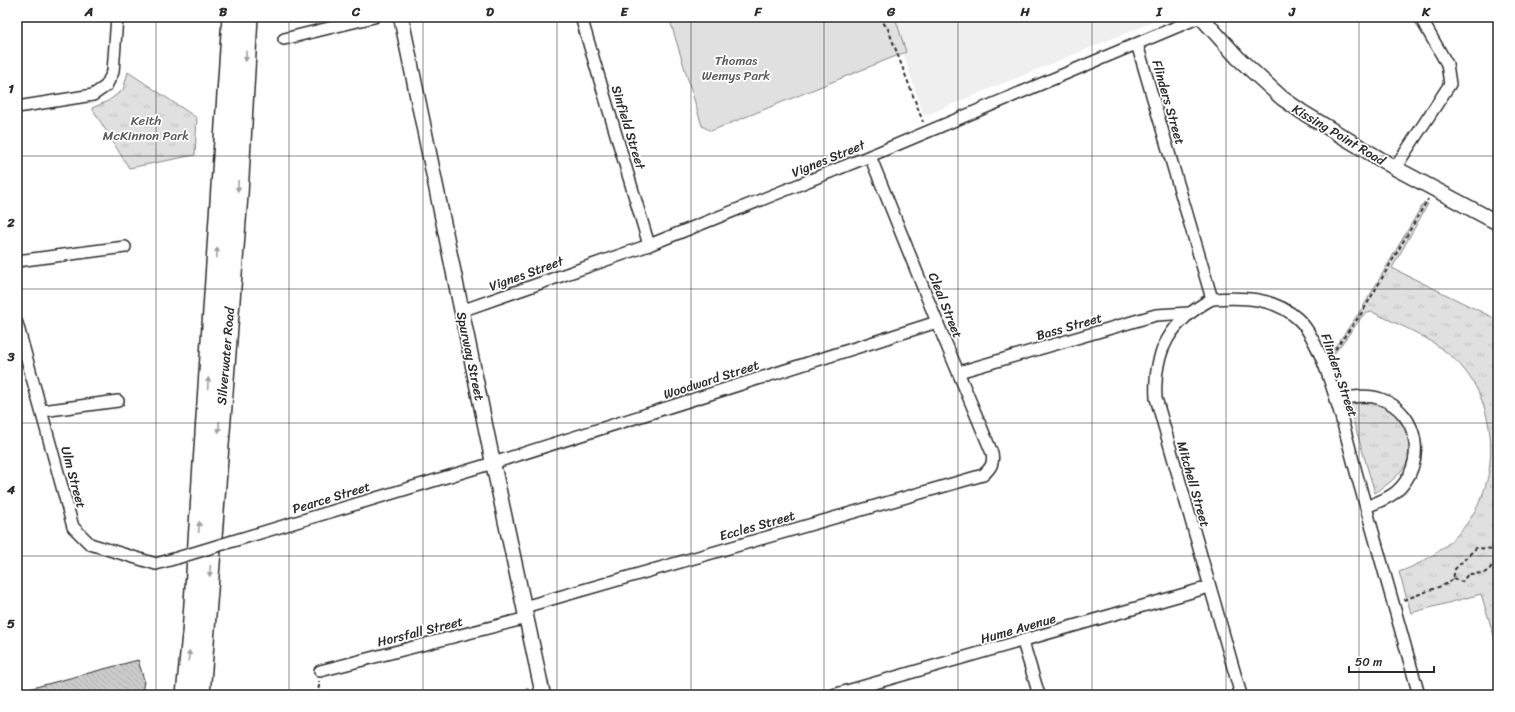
<svg xmlns="http://www.w3.org/2000/svg" width="1515" height="712" font-family="Sriracha,sans-serif">
<style>
.built{fill:#efefef}
.grass{fill:#e0e0e0;stroke:#868686}
.park{fill:url(#park-tufts);stroke:#868686}
.building{fill:url(#building-back-hatch);stroke:#2b2b2b}
.lines{fill:none;stroke-linecap:round;stroke-linejoin:round}
.minor-casing{stroke:#2b2b2b;stroke-width:14}
.tertiary-casing{stroke:#2b2b2b;stroke-width:17}
.trunk-casing{stroke:#2b2b2b;stroke-width:22}
.path{stroke:#2b2b2b;stroke-width:2;stroke-dasharray:4 3;stroke-linecap:butt}
.minor{stroke:#fff;stroke-width:11}
.tertiary{stroke:#fff;stroke-width:14}
.trunk{stroke:#fff;stroke-width:19}
.minor-bridge-casing{stroke:#2b2b2b;stroke-width:14;stroke-linecap:butt}
.minor-bridge{stroke:#fff;stroke-width:11}
.oneway{fill:#a0a0a0}
.grid{fill:none;stroke:#2b2b2b;stroke-width:1;stroke-opacity:0.55}
.labels{text-anchor:middle;stroke-width:3.5;stroke-linejoin:round;paint-order:stroke}
.park-label{font-size:13px;fill:#585858;stroke:#fff}
.street-label{font-size:13px;fill:#2b2b2b;stroke:#fff}
.neatline{fill:none;stroke:#2b2b2b;stroke-width:1.5}
.grid-label{font-size:13px;text-anchor:middle;font-weight:bold;fill:#2b2b2b}
</style>
<defs>
<pattern id="park-tufts" width="24" height="20" patternUnits="userSpaceOnUse"><rect width="24" height="20" fill="#e0e0e0"/><path d="M3 7l-1-3M5 7V3M7 7l1-3M15 17l-1-3M17 17v-4M19 17l1-3" fill="none" stroke="#c0c0c0"/></pattern>
<pattern id="building-back-hatch" width="6" height="6" patternUnits="userSpaceOnUse"><rect width="6" height="6" fill="#cbcbcb"/><path d="M-1 5l2 2M0 0l6 6M5-1l2 2" fill="none" stroke="#aeaeae"/></pattern>
</defs>
<rect width="100%" height="100%" fill="#fff"/>
<filter id="ink" filterUnits="userSpaceOnUse"><feTurbulence type="fractalNoise" baseFrequency=".025" numOctaves="2"/><feDisplacementMap in="SourceGraphic" scale="8" xChannelSelector="R" yChannelSelector="G"/><feConvolveMatrix kernelMatrix="1 2 1 2 8 2 1 2 1" color-interpolation-filters="sRGB"/></filter>
<g filter="url(#ink)">
<path class="built" d="M891,17H1165L924,116Z"/>
<path class="grass" d="M669,17H895L906,52L711,131L702,126Z"/>
<g class="park">
<path d="M128,72L197,118L195,155L129,168L92,108L108,101L123,90Z"/>
<path d="M1424,202L1428,204L1392,268L1498,320V649L1481,594L1411,613L1399,572C1459,550 1496,501 1490,435C1488,415 1481,393 1469,376C1446,343 1408,329 1372,312L1364,314L1334,354L1332,347H1335L1363,307Z"/>
<path d="M1364,400C1390,406 1413,418 1409,449C1409,453 1409,460 1406,464C1398,477 1387,485 1375,493L1348,403Z"/>
<path d="M528,688L529,695H503Z"/>
</g>
<path class="building" d="M138,660L144,680L142,695H17V692Z"/>
<g class="lines">
<defs>
<g id="minor">
<path d="M581,17L649,245"/>
<path d="M284,39L374,17"/>
<path d="M1137,44L1212,299C1243,297 1274,297 1298,319C1326,344 1347,441 1358,479C1378,551 1399,623 1419,695"/>
<path d="M17,107L93,95L106,86L113,72L117,17"/>
<path d="M1395,168L1450,84L1447,64L1420,17"/>
<path d="M17,261L125,247"/>
<path d="M1212,299C1171,321 1153,351 1156,398L1241,695"/>
<path d="M461,311L649,245L870,156L1200,17"/>
<path d="M17,323L73,527L90,544L156,564L177,558"/>
<path d="M959,372L1156,315L1189,313"/>
<path d="M1335,400C1350,397 1367,394 1381,399C1420,413 1427,465 1396,492C1387,499 1376,503 1366,507"/>
<path d="M42,411L118,401"/>
<path d="M233,541L493,463L937,322"/>
<path d="M524,607L983,475C991,468 994,463 992,453L937,322L870,156"/>
<path d="M1023,642L1039,695"/>
<path d="M320,671L527,618"/>
<path d="M833,695L1209,587"/>
</g>
<g id="tertiary">
<path d="M401,17L493,463L543,695"/>
<path d="M1201,17L1238,58L1282,98L1302,112L1395,168L1498,223"/>
</g>
<g id="trunk">
<path d="M186,695L192,634L232,17"/>
<path d="M200,695L238,195L248,17"/>
</g>
</defs>
<use href="#minor" class="minor-casing"/>
<use href="#tertiary" class="tertiary-casing"/>
<use href="#trunk" class="trunk-casing"/>
<g class="path">
<path d="M879,17L888,29L923,122"/>
<path d="M1331,355L1363,311L1428,199"/>
<path d="M1404,600L1449,583L1453,579L1455,569L1476,548L1496,549L1498,557L1489,570L1484,573L1468,574L1462,582L1453,578"/>
<path d="M315,695L319,687V681"/>
</g>
<use href="#minor" class="minor"/>
<use href="#tertiary" class="tertiary"/>
<use href="#trunk" class="trunk"/>
<defs>
<path id="minor-bridge" d="M177,558L233,541"/>
</defs>
<use href="#minor-bridge" class="minor-bridge-casing"/>
<use href="#minor-bridge" class="minor-bridge"/>
</g>
<defs><path id="oneway-solid" d="M-6-.8H1V-3.2L6.5 0L1 3.2V.8H-6Z"/></defs>
<g class="oneway">
<use href="#oneway-solid" transform="translate(246 56) rotate(93)"/>
<use href="#oneway-solid" transform="translate(238 186) rotate(93)"/>
<use href="#oneway-solid" transform="translate(217 253) rotate(-86)"/>
<use href="#oneway-solid" transform="translate(208 383) rotate(-86)"/>
<use href="#oneway-solid" transform="translate(219 427) rotate(94)"/>
<use href="#oneway-solid" transform="translate(199 527) rotate(-86)"/>
<use href="#oneway-solid" transform="translate(210 571) rotate(94)"/>
<use href="#oneway-solid" transform="translate(189 656) rotate(-85)"/>
</g>
</g>
<path class="grid" d="M156,17V695M289,17V695M423,17V695M557,17V695M691,17V695M824,17V695M958,17V695M1092,17V695M1226,17V695M1359,17V695M17,156H1498M17,289H1498M17,423H1498M17,556H1498"/>
<g class="labels">
<g class="park-label">
<text x="736" y="65">Thomas<tspan x="736" dy="15">Wemys Park</tspan></text>
<text x="146" y="125">Keith<tspan x="146" dy="15">McKinnon Park</tspan></text>
</g>
<g class="street-label">
<text transform="translate(1169 102) rotate(74)" y="5">Flinders Street</text>
<text transform="translate(629 127) rotate(73)" y="5">Sinfield Street</text>
<text transform="translate(1339 134) rotate(31)" y="5">Kissing Point Road</text>
<text transform="translate(828 158) rotate(-22)" y="5">Vignes Street</text>
<text transform="translate(526 273) rotate(-20)" y="5">Vignes Street</text>
<text transform="translate(946 305) rotate(68)" y="5">Cleal Street</text>
<text transform="translate(1069 326) rotate(-16)" y="5">Bass Street</text>
<text transform="translate(225 356) rotate(-85)" y="5">Silverwater Road</text>
<text transform="translate(471 356) rotate(78)" y="5">Spurway Street</text>
<text transform="translate(1340 375) rotate(71)" y="5">Flinders Street</text>
<text transform="translate(711 379) rotate(-18)" y="5">Woodward Street</text>
<text transform="translate(74 477) rotate(75)" y="5">Ulm Street</text>
<text transform="translate(1194 484) rotate(74)" y="5">Mitchell Street</text>
<text transform="translate(331 497) rotate(-17)" y="5">Pearce Street</text>
<text transform="translate(757 525) rotate(-16)" y="5">Eccles Street</text>
<text transform="translate(1018 628) rotate(-16)" y="5">Hume Avenue</text>
<text transform="translate(420 631) rotate(-14)" y="5">Horsfall Street</text>
</g>
</g>
<rect width="1515" height="712" fill="none" stroke="#fff" stroke-width="44"/>
<path d="M1349 666v6h85v-6" fill="none" stroke="#2b2b2b" stroke-width="2"/>
<text x="1355" y="666" font-size="12" fill="#2b2b2b" stroke="#ffffff" stroke-width="3" paint-order="stroke">50 m</text>
<rect x="22" y="22" width="1471" height="668" class="neatline"/>
<g class="grid-label">
<text x="89" y="16">A</text>
<text x="223" y="16">B</text>
<text x="356" y="16">C</text>
<text x="490" y="16">D</text>
<text x="624" y="16">E</text>
<text x="758" y="16">F</text>
<text x="891" y="16">G</text>
<text x="1025" y="16">H</text>
<text x="1159" y="16">I</text>
<text x="1292" y="16">J</text>
<text x="1426" y="16">K</text>
<text x="11" y="93">1</text>
<text x="11" y="227">2</text>
<text x="11" y="361">3</text>
<text x="11" y="494">4</text>
<text x="11" y="628">5</text>
</g>
</svg>
